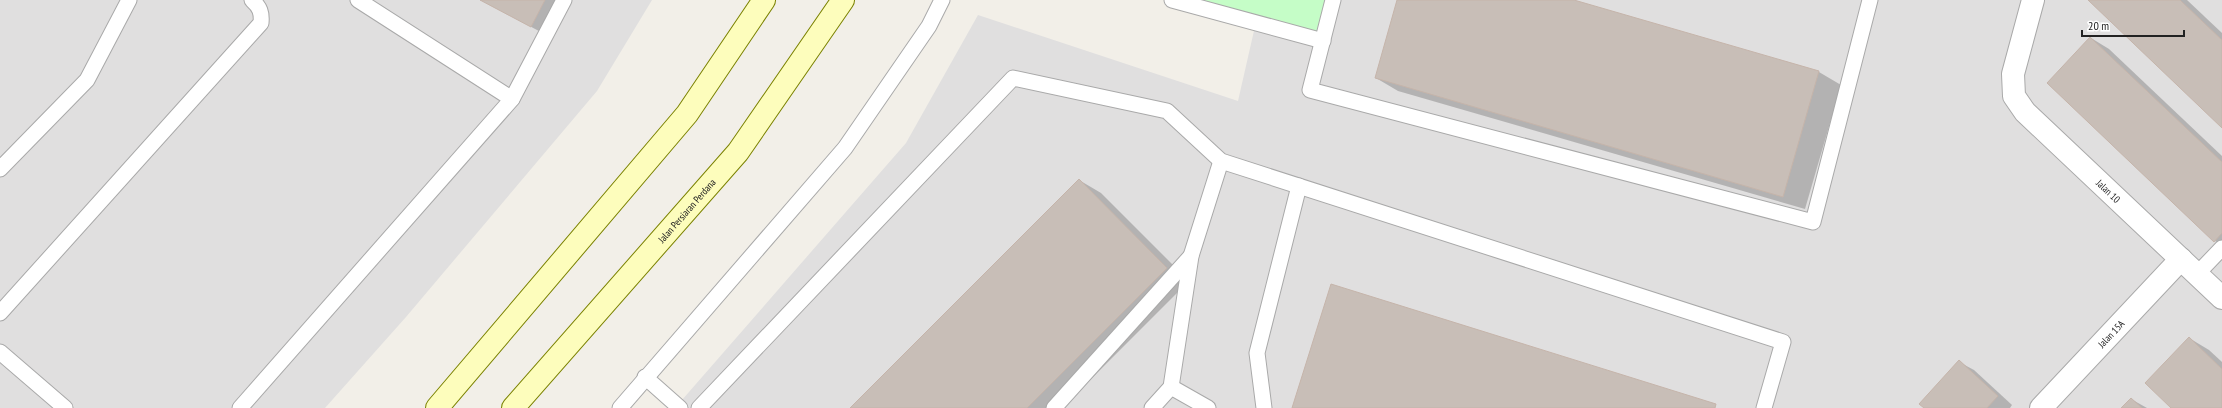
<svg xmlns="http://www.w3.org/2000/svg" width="2222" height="408" font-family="'PT Sans Narrow',sans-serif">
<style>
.residential{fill:#e0dfdf}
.park{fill:#c5fdc7}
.shadow{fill:#0003}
.building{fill:#c8beb7;stroke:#c5b4aa}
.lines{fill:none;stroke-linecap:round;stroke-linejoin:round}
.lane-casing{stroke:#a9a9a9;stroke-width:17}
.street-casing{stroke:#a9a9a9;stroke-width:24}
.secondary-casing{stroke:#7b8200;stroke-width:24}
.lane{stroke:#fff;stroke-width:15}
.street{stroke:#fff;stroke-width:22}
.secondary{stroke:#fdfdbc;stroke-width:22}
.labels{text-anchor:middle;stroke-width:3;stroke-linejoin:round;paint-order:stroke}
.street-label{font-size:10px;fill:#222;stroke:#fff}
</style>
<rect width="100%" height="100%" fill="#f2efe8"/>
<g class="residential">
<path d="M0,0H652L597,91L406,317L325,408H0Z"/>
<path d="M1261,0H2222V408H675L906,143L978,15L1238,101Z"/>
</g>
<path class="park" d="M1178,0H1333L1323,41Z"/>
<g class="shadow">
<path d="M481,0H572L552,38Z"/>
<path d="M1398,0H1570L1819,72L1841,85L1805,209L1398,91L1376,78Z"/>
<path d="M2089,0H2187L2222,33V127Z"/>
<path d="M2091,38L2109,49L2222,156V245L2215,241Z"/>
<path d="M1079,180L1101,193L1189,281L1062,408H851Z"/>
<path d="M2189,338L2209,350L2222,362V408H2173Z"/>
<path d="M1959,362L1974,370L2012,405L2010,408H1925Z"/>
<path d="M2131,399L2147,408H2123Z"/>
</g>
<g class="building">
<path d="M480,0H545L531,27Z"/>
<path d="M1397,0H1574L1819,71L1783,197L1375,78Z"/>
<path d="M2088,0H2180L2222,40V128Z"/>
<path d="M2090,37L2222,162V233L2214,242L2047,83Z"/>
<path d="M1079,179L1167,268L1027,408H850Z"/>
<path d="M1331,284L1716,404L1715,408H1292Z"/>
<path d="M2189,337L2222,369V408H2171L2145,383Z"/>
<path d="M1959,360L1998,396L1987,408H1924L1919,404Z"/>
<path d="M2131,398L2142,408H2121Z"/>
</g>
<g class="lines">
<defs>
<g id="lane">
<path d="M358,0L512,99"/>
<path d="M1172,0L1323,41"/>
<path d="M1333,0L1310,90L1813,222L1870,0"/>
<path d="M0,169L87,80L129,0"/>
<path d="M2197,274L2222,248"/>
<path d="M0,313L261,23C262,13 260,7 252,0"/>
<path d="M0,352L65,408"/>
<path d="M645,377L680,408"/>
<path d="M1171,387L1208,408"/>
<path d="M240,408L512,99L564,0"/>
<path d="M620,408L845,148L929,26L942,0"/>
<path d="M699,408L1013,78L1167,111L1221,161L1783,342L1764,408"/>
<path d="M1054,408L1191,256"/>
<path d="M1152,408L1171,387L1191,256L1221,161"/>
<path d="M1264,408L1257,353L1299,186"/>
</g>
<g id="street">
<path id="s1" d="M2033,0L2013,74L2014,96L2025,112L2222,298"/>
<path id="s2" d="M2041,408L2181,259"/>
</g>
<g id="secondary">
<path d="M437,408L687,114L764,0"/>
<path id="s3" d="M513,408L738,152L843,0"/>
</g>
</defs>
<use href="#lane" class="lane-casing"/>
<use href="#street" class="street-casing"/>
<use href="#secondary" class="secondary-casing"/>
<use href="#lane" class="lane"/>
<use href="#street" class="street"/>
<use href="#secondary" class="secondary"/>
</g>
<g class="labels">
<g class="street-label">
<text dy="4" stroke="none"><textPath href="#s1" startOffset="233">Jalan 10</textPath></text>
<text dy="4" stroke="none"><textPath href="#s3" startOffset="263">Jalan Persiaran Perdana</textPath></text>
<text dy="4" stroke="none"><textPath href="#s2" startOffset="102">Jalan 15A</textPath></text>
</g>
</g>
<path d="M2082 30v6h102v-6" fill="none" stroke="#222222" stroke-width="2"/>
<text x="2088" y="30" font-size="12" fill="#222222" stroke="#ffffff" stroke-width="3" paint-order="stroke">20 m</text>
</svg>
